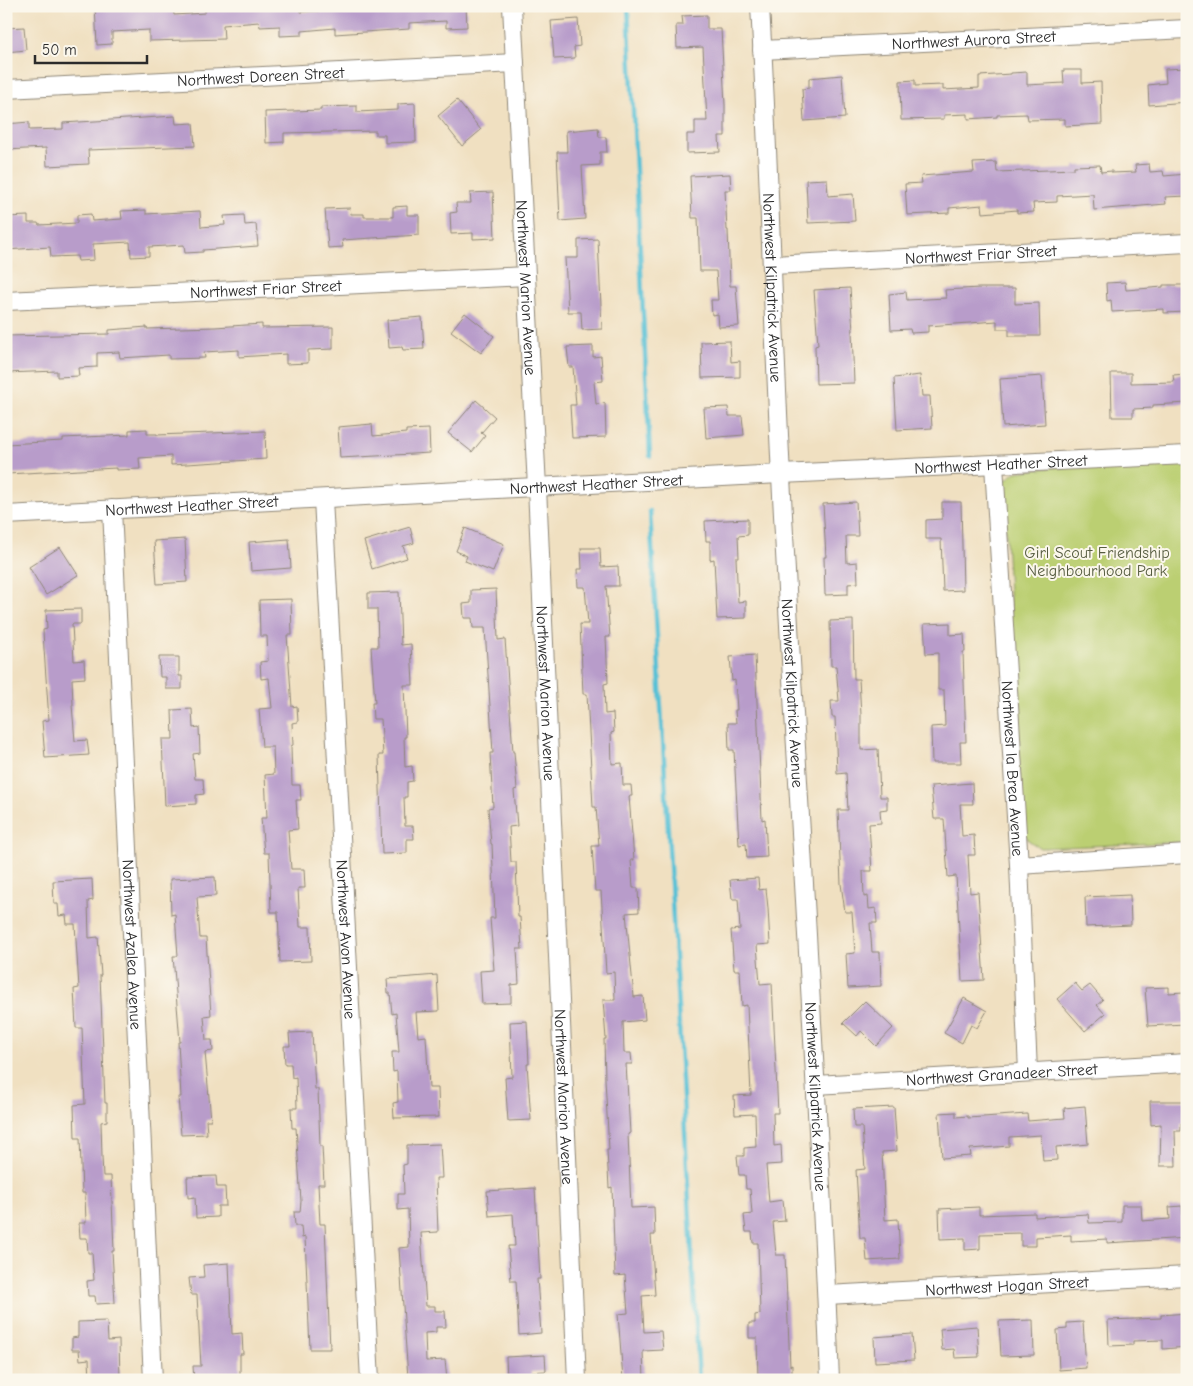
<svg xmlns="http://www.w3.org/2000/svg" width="1193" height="1386" font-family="'Comic Neue',sans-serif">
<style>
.green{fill:#bbcf72;stroke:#737d4e}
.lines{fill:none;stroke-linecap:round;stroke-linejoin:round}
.stream{stroke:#59c1d6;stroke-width:4.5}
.building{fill:#b89cca}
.minor-casing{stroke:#8e8676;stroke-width:20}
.minor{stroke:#fff;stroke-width:18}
.labels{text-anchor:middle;stroke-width:4;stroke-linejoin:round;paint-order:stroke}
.street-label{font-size:16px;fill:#2b2b2b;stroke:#fbf7ec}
.park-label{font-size:16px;fill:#565c40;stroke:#fbf7ec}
</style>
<rect width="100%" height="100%" fill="#fbf7ec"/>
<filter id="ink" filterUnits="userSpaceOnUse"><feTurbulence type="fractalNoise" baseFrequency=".02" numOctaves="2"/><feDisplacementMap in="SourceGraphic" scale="10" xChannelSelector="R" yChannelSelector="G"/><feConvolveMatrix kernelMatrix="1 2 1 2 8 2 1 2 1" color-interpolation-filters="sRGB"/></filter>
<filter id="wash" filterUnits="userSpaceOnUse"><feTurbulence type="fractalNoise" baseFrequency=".0096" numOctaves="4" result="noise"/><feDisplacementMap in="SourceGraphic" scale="20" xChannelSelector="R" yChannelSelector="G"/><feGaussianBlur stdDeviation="1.12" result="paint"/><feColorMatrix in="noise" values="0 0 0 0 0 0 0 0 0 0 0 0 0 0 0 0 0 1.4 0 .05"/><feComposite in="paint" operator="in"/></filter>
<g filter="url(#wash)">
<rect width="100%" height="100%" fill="#f0e0c1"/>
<path class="green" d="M1187,461V842L1040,848L1028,840L1022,831L1003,482L1016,472L1057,467Z"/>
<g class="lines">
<g class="stream">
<path d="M628,6L650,456"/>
<path d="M650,511L699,1380"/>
</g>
</g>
<g id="blocks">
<g class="building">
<path d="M95,6H173L174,15L205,13V6H301V12L335,10L334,6H466L467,27L446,28V21L409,23V29L335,34V28L302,31V35L280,36V26L260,27L259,22L223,25L224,39L149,41V30L112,32V44L97,45Z"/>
<path d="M707,15V29H721L725,105V136H719L720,152L687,153V134H695V121H707L703,47L677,48L676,25H683L682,16Z"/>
<path d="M578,19L580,46L574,47L575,58L554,59L551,21Z"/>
<path d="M24,27L26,50L6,52V28Z"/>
<path d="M1187,68V102L1149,105L1148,85L1166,83L1165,69Z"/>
<path d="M1063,70H1082V83L1101,82L1102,124L1065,126V119L1028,120L1027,114L997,115V117L968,119V114L944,115V119L901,120L900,81L915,80V86L943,85V90L979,88V76L1011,74V73L1027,72V85L1064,83Z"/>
<path d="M842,75L845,118L804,121L802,89L809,88V78Z"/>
<path d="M457,100L481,130L462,146L438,116Z"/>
<path d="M415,103L416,142L385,143V135H376V131L284,133V142L266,143L265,112L321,110V107L357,106V112L398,110V104Z"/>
<path d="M175,116L176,124L193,123L195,146L88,150L89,164L47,166L46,148L6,150V124L29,122V130L63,129V123Z"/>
<path d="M598,128L599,137H606L607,152H600V165L582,166L585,219L560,221L557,152H567L566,131Z"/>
<path d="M996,162L997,172L1074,169V166L1100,165L1101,172L1112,171V173L1136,172L1135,165L1149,164L1150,172L1163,171L1164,176L1187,174V196L1165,197L1166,204L1094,210L1093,194L1057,196V202L1033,203L1034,212L1017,213V210L983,213L982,205L949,208V213L907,215L905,184L922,183L921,176L974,172L973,163Z"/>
<path d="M730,174L731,190H725L727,230H728L730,286H736L739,326L719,327L718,314L712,315L711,300H718L716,271H700L698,218H692L690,176Z"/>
<path d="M827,179L828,196L853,194L855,221L808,223L806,180Z"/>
<path d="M493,192L495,238L473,239V233L451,234L450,213L457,212L456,203H471L470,193Z"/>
<path d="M407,206V215H419V235L342,240L343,247L328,248L325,209L350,208L351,214H364V217H393V207Z"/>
<path d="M146,210V214L200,211L201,227L225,225L224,216L244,215L245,225L256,224L258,246L203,250V252L185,253L184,245L149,247V256L131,257L130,242L93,244L94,260L78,261L77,256L51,257L50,247L6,250V217L28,216V223H38L39,225L77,223V215L91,214L92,221L122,219L121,211Z"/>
<path d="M598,239L602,329L582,330L581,312H568L565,258H578V240Z"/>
<path d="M1125,282L1126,290L1163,287V285H1187V312L1164,313V309L1112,312L1111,300L1107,301L1106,283Z"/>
<path d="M850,288L853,331H852L854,383L816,384L815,346L818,345L814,290Z"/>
<path d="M979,288H1015V304L1039,303L1040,336H1009V329H997V321L928,326V332L911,333L910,329L891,330L889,294L906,292L907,300L946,298L945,290Z"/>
<path d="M465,313L494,336L481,353L451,331Z"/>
<path d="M422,317L424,349L403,350L402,347L389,348L387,320Z"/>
<path d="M262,324V328L333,327V349L308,350V363L286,364V354L239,357V350L204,352L205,358L169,359V355L120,358L119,352L97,353V367L78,368L79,376L57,377V371L6,373V336L109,334V330L147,327V329L215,327Z"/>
<path d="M730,341L731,362L740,361V377L702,378L701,342Z"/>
<path d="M593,346V357L601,356L603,381L594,382L596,404L605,403L606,437L572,438L570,405H576L573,367H569L567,347Z"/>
<path d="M1111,373H1131V383L1174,382L1173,375L1187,374V403L1153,405V408L1133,409V417H1112Z"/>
<path d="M920,375L922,396H930L932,428L897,430L894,378Z"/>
<path d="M1042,376L1045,424L1003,427L1000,379Z"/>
<path d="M476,400L495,417L481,433L485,436L472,452L448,433Z"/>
<path d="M728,407L729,416H742L744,435L706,438L704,408Z"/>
<path d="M372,424L373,436L406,433V430L429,429L430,453L340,458L338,427Z"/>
<path d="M147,429V434H157V435L265,431L266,459L171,465V456L139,458L140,469L116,470V468L7,474L6,444L63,441V438L129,435V430Z"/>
<path d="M856,502L858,536H846L847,563L857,562L858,583L848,584V594L825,595L824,557H826L823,504Z"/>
<path d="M942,502H961L963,590L943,591L941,539H926V520L942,519Z"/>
<path d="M748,519V535L738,536L739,558H736L738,602L746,601V618L717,619L714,559L710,560V541H706L705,521Z"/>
<path d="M410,527L414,543L403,546L407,558L372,569L364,541Z"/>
<path d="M465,528L504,544L493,572L465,561L467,556L456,551Z"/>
<path d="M185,539L187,582L157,584L154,541Z"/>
<path d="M289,539L291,568L251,571L249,542Z"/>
<path d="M60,547L78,575L46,595L29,567Z"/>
<path d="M581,548H600L601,567L618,566L619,586H606L610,637H606L608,683L604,684L605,714L613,713L614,732L611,733L612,764L622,763L623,785H631L632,796H629L634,860H631L633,888H638L639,912L626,913L634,997L643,996L645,1020L623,1022L624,1053H631L632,1064H626L630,1133L628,1134L631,1208L654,1207L655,1235H651L655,1295L642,1296L644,1332L661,1331L663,1350L643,1351L644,1380H623L618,1314L628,1313L625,1275L615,1276L612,1187L609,1188L607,1150H609L605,1079L604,1039H606L603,1000H615L614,972L606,973L601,891H595L592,846H599L596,807H593L587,694H583L580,624H588L585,587H578L577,569H582Z"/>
<path d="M496,589L498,640L505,639L513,752H514L517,789L514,790L517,826L509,827L511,862H516L518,917H520L522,949H517L519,984L511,985V1003L482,1004L480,971L494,970L490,918H495L492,844H491L488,808L493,807L490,753H493L485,628H473L472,618H464L463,604L471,603V590Z"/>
<path d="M399,592L401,645L411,644L413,685H404L406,737H404L405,767L412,766L413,781L407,782V797H404L405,826H413L414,839H407V853L382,854L379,755H383L381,719H373L372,703H375L371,647H378L377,609H368V593Z"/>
<path d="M291,599L292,635H287L292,707L297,706L298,722L292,723L293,745L291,746L292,785H300L301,800H296L298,829L288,830L291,869H304L305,888H298L300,927H310L311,961L280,962L278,912H271L269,853H264L261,818H267L265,775L274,774L273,747H262L259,709L272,708L269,678L261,679L260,662L268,661L267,636H260L259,600Z"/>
<path d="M81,609V624H72L74,661L84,660L85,678L72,679L73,705H72L75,741L87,740L89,755L45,758L42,721L49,720L44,649L43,630L47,629L46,610Z"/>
<path d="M853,620L854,679H859L861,715V750L878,749L880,797H887V809L880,810L881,823L869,824L872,871H863L864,897L868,896L869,909L876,908L877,923H870L872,952H880L881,986L848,988L846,954L855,953L852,912H845L841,884L838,810H848L846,773L837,774L835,717H832L831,701H839L836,666H831L830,621Z"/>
<path d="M950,623V635L964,634L965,652H963L966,742H960L961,763H932L931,727L945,726L944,690H938V653L926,654L924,624Z"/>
<path d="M755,655L762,820L765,819L767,857L747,858L746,844L739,845L734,750H729L728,723H736L735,710H737L735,680L732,681L730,657Z"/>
<path d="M159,657H179V676H182V689H166V677H160Z"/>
<path d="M192,709L193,728L199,727L200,753L193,754L195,779H203L204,794L196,795V804L165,806L162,739H173L172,710Z"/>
<path d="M972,783L973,804H960L962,836L974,835L975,855H968L970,893L978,892L984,980L962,981L956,876L948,877L944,819H934L931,786Z"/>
<path d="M215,877L216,896L197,897L200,938H206L211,1015L204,1016L206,1040H212L213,1051L205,1052L211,1120H206L207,1134L181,1135L178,1097H181L178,1042H180L173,956H178L175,914L171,915L170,879Z"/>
<path d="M758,878L759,890L766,889L768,908L770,944L757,945L760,984L772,983L778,1113H773L774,1146L781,1145L782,1164L766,1165L769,1202L783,1200L785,1221L773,1222L776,1255H785L790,1366L792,1365V1380H758L757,1338H749V1323H755V1315L760,1314L758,1243H753L752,1232H746L744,1215L752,1214L750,1189H746L745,1175H739L737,1156H744V1148L756,1147L755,1114L735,1115L734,1096L751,1095L747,1005L742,1006L740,970H734L731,930L740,929L738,899H732L730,880Z"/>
<path d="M92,879L93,900L88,901L89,938L98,937L101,975H100L105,1103H107V1121L101,1122L102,1157L103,1176H111L114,1251H112L115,1303L96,1304L95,1296H88L87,1281L94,1280L92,1253H88L87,1238H80L79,1223H86L85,1193H82L80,1138H75L74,1105L85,1104L82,1028H76L74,989L79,988L75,924H67L66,915L59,916L58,904H54L53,881Z"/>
<path d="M1130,895L1131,925L1086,927L1085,897Z"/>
<path d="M437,975L439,1011L416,1012L418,1037L426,1036L429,1088H438L439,1117L394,1118L393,1103L398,1102L397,1071L393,1072L392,1052H399L396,1013L392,1014L390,993H388L387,979Z"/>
<path d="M1075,983L1082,991L1090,985L1103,1000L1097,1005L1105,1014L1085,1031L1057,999Z"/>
<path d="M1169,987V993L1183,992L1185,1024L1148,1026L1145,988Z"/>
<path d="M964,998L987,1011L977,1028L971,1025L962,1043L944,1033Z"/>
<path d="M865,1001L893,1028L876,1046L861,1031L857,1036L843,1023Z"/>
<path d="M527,1021L529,1064H527L531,1120L508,1121L505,1078L512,1077L510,1022Z"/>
<path d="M312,1032L315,1089H318L320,1146H322L324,1184H318L320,1224H325L330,1349H310L305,1237L302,1238L301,1226H295L294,1212H300L301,1201L296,1128H292L291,1108H297L296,1077L292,1078L291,1064H285L284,1046H290L289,1033Z"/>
<path d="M1150,1101H1187V1123H1181V1131H1175L1176,1166H1160L1161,1124L1151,1125Z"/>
<path d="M1085,1106L1088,1144L1056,1147L1057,1160L1043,1161L1041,1135L1009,1137V1146L970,1149L971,1156L942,1158L939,1113L956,1112V1117L968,1116V1118L1027,1114L1028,1121L1065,1118L1064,1108Z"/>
<path d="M894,1107L897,1151L882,1152L885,1220L898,1219L900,1259L867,1261L865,1238H860L856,1170L865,1169L862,1127H854L853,1109Z"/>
<path d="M440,1144L442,1178H436L438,1232L421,1233L426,1306H435V1311H445L446,1327H436V1332L425,1333L426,1361L445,1360L447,1380H422V1378H408L399,1248L409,1247L408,1209L398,1210V1194H404L403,1165L407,1164V1145Z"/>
<path d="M216,1176L217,1187H225L226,1206H218V1217L196,1218L195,1197L188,1198L187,1177Z"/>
<path d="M535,1188L540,1279H537L541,1333L519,1335L516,1281H511L508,1246H515L513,1214L489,1216L487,1191Z"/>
<path d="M1122,1205H1141L1142,1221L1170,1219L1169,1207L1182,1206L1183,1219H1187V1238L1107,1243V1239L1071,1241V1235L1036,1237V1246H1021V1233L980,1234V1249L965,1250V1238L940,1239L939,1209L979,1207V1215L1035,1213V1217L1088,1214L1089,1223L1122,1222Z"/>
<path d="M229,1263L232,1334L242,1333L243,1354H240V1380H194L193,1366H201L197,1295H191L189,1278L204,1277L203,1265Z"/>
<path d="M1187,1313V1347L1163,1349V1340L1133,1341V1345L1109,1346L1108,1320L1161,1318V1315Z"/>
<path d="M1033,1320L1034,1355L1001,1356L999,1321Z"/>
<path d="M107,1321L108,1341L119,1340L120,1380H90L89,1359L80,1360L79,1350H72V1338L78,1337V1322Z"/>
<path d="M1083,1322L1086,1368L1059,1370L1057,1330L1067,1329V1323Z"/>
<path d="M977,1326L979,1357L955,1358L954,1349L942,1350L940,1329Z"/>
<path d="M912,1334L914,1360L875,1362L874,1337Z"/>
<path d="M545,1355L546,1371L531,1372V1380H507L506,1357Z"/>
</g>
</g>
</g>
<g filter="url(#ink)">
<use href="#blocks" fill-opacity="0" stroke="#8e8676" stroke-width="1"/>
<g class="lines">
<defs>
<g id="minor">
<path id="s1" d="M512,6L537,487L577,1380"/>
<path id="s2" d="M760,6C769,163 773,319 781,476C796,777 818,1078 830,1380"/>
<path id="s3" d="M762,50L1187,29"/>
<path id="s4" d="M6,89L515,63"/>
<path id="s5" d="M773,265L1187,243"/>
<path id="s6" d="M6,301L526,276"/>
<path id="s7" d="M994,465L1019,865L1028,1072"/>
<path id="s8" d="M323,499L370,1380"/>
<path id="s9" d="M112,509L153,1380"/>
<path id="s10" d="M6,515L781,474L1187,455"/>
<path d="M1019,865L1187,854"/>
<path id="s11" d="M816,1085L1187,1063"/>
<path id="s12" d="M827,1295L1187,1276"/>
</g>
</defs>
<use href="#minor" class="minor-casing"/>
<use href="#minor" class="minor"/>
</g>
</g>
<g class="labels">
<g class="street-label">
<text dy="6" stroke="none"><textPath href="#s3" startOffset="212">Northwest Aurora Street</textPath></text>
<text dy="6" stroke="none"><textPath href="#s4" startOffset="255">Northwest Doreen Street</textPath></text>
<text dy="6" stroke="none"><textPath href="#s5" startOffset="208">Northwest Friar Street</textPath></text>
<text dy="6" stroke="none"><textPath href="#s6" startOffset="260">Northwest Friar Street</textPath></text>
<text dy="6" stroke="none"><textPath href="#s1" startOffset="282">Northwest Marion Avenue</textPath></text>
<text dy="6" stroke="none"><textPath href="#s2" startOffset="282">Northwest Kilpatrick Avenue</textPath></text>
<text dy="6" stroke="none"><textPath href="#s10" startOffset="996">Northwest Heather Street</textPath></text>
<text dy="6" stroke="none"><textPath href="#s10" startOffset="591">Northwest Heather Street</textPath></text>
<text dy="6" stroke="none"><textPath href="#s10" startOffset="186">Northwest Heather Street</textPath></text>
<text dy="6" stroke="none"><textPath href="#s1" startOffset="688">Northwest Marion Avenue</textPath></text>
<text dy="6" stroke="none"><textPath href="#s2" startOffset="688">Northwest Kilpatrick Avenue</textPath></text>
<text dy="6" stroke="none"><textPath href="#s7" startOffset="304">Northwest la Brea Avenue</textPath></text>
<text dy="6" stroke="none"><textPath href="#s8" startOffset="441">Northwest Avon Avenue</textPath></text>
<text dy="6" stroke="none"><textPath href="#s9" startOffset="436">Northwest Azalea Avenue</textPath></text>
<text dy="6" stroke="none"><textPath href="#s11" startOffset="186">Northwest Granadeer Street</textPath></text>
<text dy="6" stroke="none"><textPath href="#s2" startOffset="1092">Northwest Kilpatrick Avenue</textPath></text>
<text dy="6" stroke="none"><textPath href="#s1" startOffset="1092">Northwest Marion Avenue</textPath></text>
<text dy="6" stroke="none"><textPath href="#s12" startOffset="180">Northwest Hogan Street</textPath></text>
</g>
<g class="park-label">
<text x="1097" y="558">Girl Scout Friendship<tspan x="1097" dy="18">Neighbourhood Park</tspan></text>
</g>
</g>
<rect width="1193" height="1386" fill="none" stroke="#fbf7ec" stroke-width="25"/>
<path d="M35 55v8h112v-8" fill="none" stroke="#2b2b2b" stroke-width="2.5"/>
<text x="42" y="55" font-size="15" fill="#2b2b2b" stroke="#fbf7ec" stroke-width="4" paint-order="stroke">50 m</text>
</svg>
